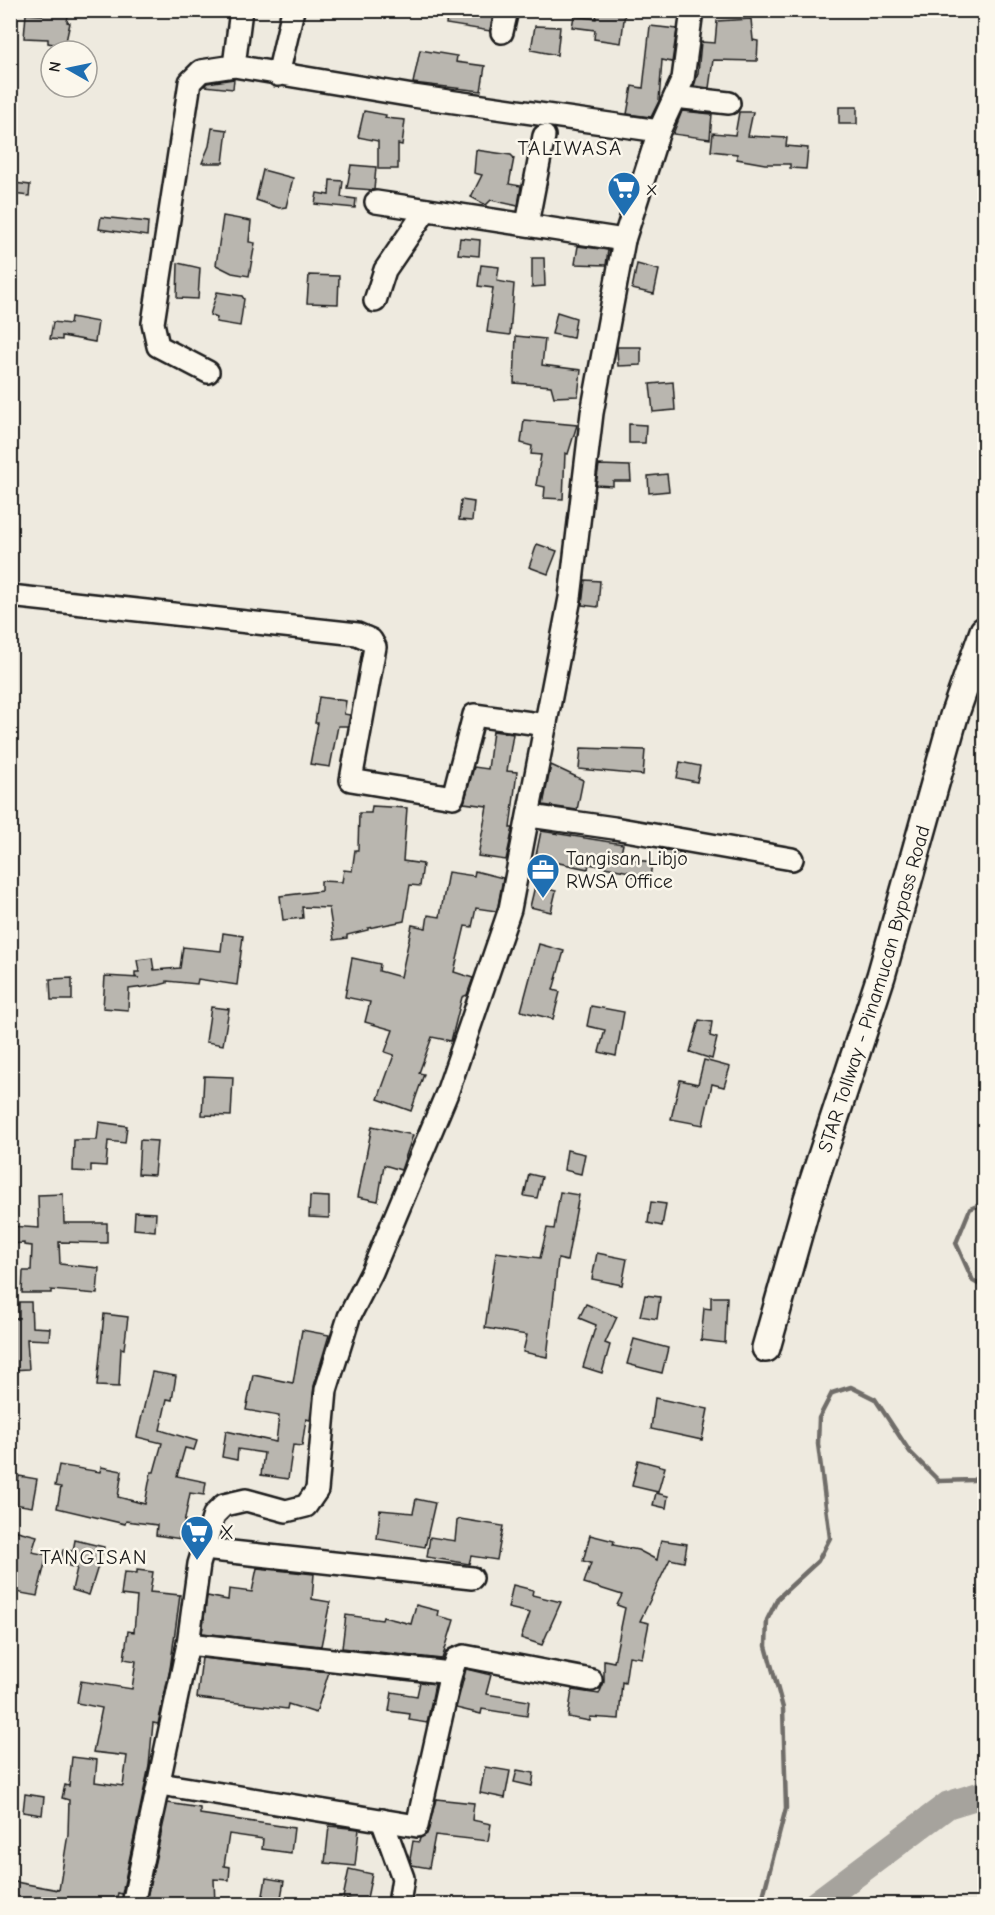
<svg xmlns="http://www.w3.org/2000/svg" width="995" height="1915" font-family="'Comic Neue',sans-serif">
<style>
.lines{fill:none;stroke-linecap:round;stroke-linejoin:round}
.stream{stroke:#6f6d69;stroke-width:4.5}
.river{stroke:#a6a39d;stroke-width:27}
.building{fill:#b9b6af;stroke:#1c1c1c;stroke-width:1.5}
.minor-casing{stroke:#1c1c1c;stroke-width:26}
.major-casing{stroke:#1c1c1c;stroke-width:32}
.minor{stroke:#fbf7ec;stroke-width:21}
.major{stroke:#fbf7ec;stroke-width:27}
.labels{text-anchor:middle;stroke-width:5;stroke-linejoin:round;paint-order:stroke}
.poi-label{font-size:20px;fill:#1c1c1c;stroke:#fbf7ec;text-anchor:start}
.street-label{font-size:20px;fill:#1c1c1c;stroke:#fbf7ec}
.neighbourhood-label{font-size:21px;letter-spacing:1.5px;fill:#1c1c1c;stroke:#fbf7ec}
</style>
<rect width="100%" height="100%" fill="#eeeadf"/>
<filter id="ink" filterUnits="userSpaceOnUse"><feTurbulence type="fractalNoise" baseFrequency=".0167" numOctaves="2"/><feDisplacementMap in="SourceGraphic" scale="12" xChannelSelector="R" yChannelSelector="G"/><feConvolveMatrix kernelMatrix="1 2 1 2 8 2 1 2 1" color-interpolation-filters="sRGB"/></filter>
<g filter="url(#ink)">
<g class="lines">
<g class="stream">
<path d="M984,1203L970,1209L956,1243L973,1281L984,1287"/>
<path d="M761,1904L786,1808L783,1708L766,1646L767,1620L778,1598L818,1561L830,1538L818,1444L819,1418L832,1393L851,1387L875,1399L910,1452L939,1481L973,1480L984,1475"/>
</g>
<path class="river" d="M816,1904L948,1805L984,1794"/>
</g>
<g class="building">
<path d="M44,10H69L67,22L70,23L65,46L48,43V39L24,38L26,14L43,15Z"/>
<path d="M448,10H494L490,31L446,24Z"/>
<path d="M597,10L625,12L621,43L594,39L595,30L572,27L574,16L596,19Z"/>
<path d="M751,19L753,40L758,41L757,61L713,60L709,88L694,86L698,73L701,42L715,43L717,21Z"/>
<path d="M535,26L560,27L557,55L531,50Z"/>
<path d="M650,26L677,29L672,62L662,60L659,101L651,117L627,114L632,86L643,88Z"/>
<path d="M420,50L457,56L456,62L485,66L481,91L413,83Z"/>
<path d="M234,79L233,89L204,86L207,83Z"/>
<rect x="839" y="107" width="18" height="17"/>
<path d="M364,111L386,115L385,118L405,120L402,145L398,144V169H378V141L358,137Z"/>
<path d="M682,111L712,114L710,139L673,134Z"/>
<path d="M739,112H753L748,136L787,138L786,146L808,148L806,169L790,168V164H765L737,159V154L711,151L713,133L735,135Z"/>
<path d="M212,128L227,130L223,163H202L209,146Z"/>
<path d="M476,150L511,155L514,158L509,184L521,186L518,206L491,200L486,205L471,197L482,175L474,173Z"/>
<path d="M351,165L376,167L374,190L347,188Z"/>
<path d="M263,170L293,178L286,207L279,208L256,200Z"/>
<path d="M330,180L343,181L341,197L356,199L355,208L315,204L317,193L329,195Z"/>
<path d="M14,183L30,185L29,196L13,194Z"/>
<path d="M223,216L251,221L249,242L255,243L249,276L232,273L216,265Z"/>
<path d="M101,217L148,222L147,236L99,229Z"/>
<path d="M460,238L480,240L479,256L458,254Z"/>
<path d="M578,246L608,250L606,265L575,264Z"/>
<path d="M532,258H544L545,286L532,287Z"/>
<path d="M178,263L200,268L198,299L177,298Z"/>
<path d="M637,264L659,270L654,294L632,289Z"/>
<path d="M481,265L499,267L497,281L514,284L510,335L487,332L493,288L478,286Z"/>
<path d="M309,275L339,276L338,304L307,303Z"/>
<path d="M217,292L242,296L244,299L240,326L216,322L217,318L210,315Z"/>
<path d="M557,312L576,318L573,338L552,334Z"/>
<path d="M71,317L98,322L95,342L62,336V340L50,339L53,322L70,324Z"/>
<path d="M516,336L545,339L542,365L581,370L578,396L554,397L551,386L514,383Z"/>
<path d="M617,347H641V365L618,366Z"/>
<path d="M673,382L675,410L653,412L650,384Z"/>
<path d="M524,420L577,425L568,454L565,453L563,499L544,498L545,487L536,485L541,455L531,454L532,446L521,443Z"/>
<path d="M629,424L646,425L645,443H629Z"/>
<path d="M599,465L630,466L631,481H613V486L596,485Z"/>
<path d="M667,474L669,491L649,493L648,476Z"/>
<path d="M461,500L474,502L472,521L459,520Z"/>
<path d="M537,544L557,551L548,574L529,567Z"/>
<path d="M585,580L600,581L598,607L582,605Z"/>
<path d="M319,697L346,701L344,714L350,715L348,726H338L330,767L310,764L318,723H315Z"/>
<path d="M493,731L513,734L507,771L517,772L510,828H513L506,860L478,856L487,806L464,803L474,767L488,769Z"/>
<path d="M581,748L645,750L643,775L579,769Z"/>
<path d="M680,762L700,766L697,782L677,778Z"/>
<path d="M551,765L583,780L577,810L543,805Z"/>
<path d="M372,806L407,808L403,861L423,864L420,886L410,885L404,921L368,928V930L347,935V938L334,940L329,908L302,907L303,918L283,920L280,896L321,891V881L342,882L344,870L352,871L355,850H358L359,813H371Z"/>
<path d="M541,831L623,844L620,858L652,862L650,879L629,876L630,872L589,864L588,869L554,862L553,868L534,865Z"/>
<path d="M660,849L683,853L682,861L659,859Z"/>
<path d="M475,871L503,878L498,906L496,911L476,908L472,927L465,926L454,972L473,978L467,995L462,997L451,1041L432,1037L419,1073L424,1074L411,1111L378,1099L394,1055L385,1052L393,1030L365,1022L370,1002L345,997L352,958L380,964L379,971L401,977L412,925L426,928L428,915L440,917L448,872L474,876Z"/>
<path d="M535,886L556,891L551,912L530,907Z"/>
<path d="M223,933L243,936L237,985L198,979L197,984L167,981V983L159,985L129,989L128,1010L103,1008L105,976L139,978L135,977V972H139L137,960L152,958L154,970L180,968L183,947L221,951Z"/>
<path d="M539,944L564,951L553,990L560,992L553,1019L521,1011Z"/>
<path d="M72,978V1000H51L50,979Z"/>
<path d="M591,1006L624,1012L616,1056L599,1052L605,1030L587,1026Z"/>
<path d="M211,1007L229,1009L223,1045L206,1042Z"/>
<path d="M699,1020L712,1022L710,1036L717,1038L712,1059L690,1052Z"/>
<path d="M704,1060L730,1067L724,1087L712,1084L703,1125L671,1119L680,1080L698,1084Z"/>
<path d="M204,1076L233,1077L231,1116L202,1115Z"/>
<path d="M99,1122L127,1126L125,1143L108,1141L106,1166L91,1165V1172L73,1171L74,1140H97Z"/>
<path d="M372,1126L413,1135L401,1170L384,1165L378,1201L358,1197Z"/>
<path d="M140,1140L157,1141L154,1175L138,1174Z"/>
<path d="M567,1150L585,1154L581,1174L564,1170Z"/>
<path d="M529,1174L542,1177L537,1198L524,1196Z"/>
<path d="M560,1192L579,1195L567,1261L558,1259L547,1357L523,1352L527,1335L485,1328L496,1252L540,1258L547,1228L554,1229Z"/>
<path d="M63,1194L64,1223H107V1243L59,1242L60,1264L99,1268L97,1294L51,1290V1293H22L23,1271H31L32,1246L24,1245V1243L10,1244V1226L39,1228L38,1195Z"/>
<path d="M310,1196L329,1197V1218L309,1217Z"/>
<path d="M651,1202L666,1204L662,1226L648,1223Z"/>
<path d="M135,1212L156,1213L155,1231L134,1229Z"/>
<path d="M597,1253L627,1259L622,1285L592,1279Z"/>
<path d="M645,1295L660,1297L657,1319L640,1316Z"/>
<path d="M711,1297H727L725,1343L701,1340L704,1308L711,1309Z"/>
<path d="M19,1302H31L32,1327L50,1328L49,1340L27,1339L29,1369L10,1370V1318H19Z"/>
<path d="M586,1304L617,1317L605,1343L610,1345L602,1373L583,1367L596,1325L579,1318Z"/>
<path d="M104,1314L128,1317L124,1349L121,1348L119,1387L97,1386Z"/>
<path d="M302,1330L329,1335L314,1386L310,1420L306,1419L302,1446L293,1445L288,1479L261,1475L264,1453L238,1449L237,1460L222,1457L226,1431L276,1442L279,1416L246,1410L253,1375L293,1383Z"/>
<path d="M634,1339L668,1348L662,1373L627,1364Z"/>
<path d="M152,1372L176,1376L172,1400L167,1399L160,1430L197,1441L194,1450L185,1448L177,1476L206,1482L204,1495L190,1493L181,1539L156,1535L157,1525L126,1521L125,1524L57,1508L61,1487L55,1486L59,1465L100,1472L101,1467L122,1471L118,1497L145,1504L151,1472H154L162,1443L137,1437Z"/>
<path d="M655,1398L708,1409L702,1440L651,1429Z"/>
<path d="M638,1460L665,1467L658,1492L632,1486Z"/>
<path d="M19,1476L37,1479L32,1507L14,1504L16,1491L10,1490V1479L18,1480Z"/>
<path d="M656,1493L668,1496L666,1508L653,1505Z"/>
<path d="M416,1499L435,1503L425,1547L377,1539L380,1510L413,1513Z"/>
<path d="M460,1519L503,1526L497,1560L471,1556L469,1564L427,1557L430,1537L455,1541L457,1521Z"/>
<path d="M10,1529L37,1536L32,1552L47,1555L37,1596L10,1591Z"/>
<path d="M590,1535L614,1541L613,1545L638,1550L657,1560L661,1540L687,1544L684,1562L670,1559L640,1621L649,1623L642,1658L629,1656L625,1683L622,1682L619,1719L590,1717V1721L568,1717L572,1690L599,1694L604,1682V1660L614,1662L625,1608L617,1605L622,1595L584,1583L591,1563L583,1561Z"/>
<path d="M75,1540L104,1547L89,1595L72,1590L77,1568L69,1566L70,1562L61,1560L63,1550L73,1551Z"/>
<path d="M257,1568L314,1574L312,1599L330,1602L321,1646L202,1633L207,1596L228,1600L229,1589L252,1592Z"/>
<path d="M137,1570L153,1572L150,1592L180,1595L170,1669L158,1724L153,1723L149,1766L122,1894L118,1893L115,1905H10V1881L59,1890L68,1834L69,1800L62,1798L65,1785L69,1786L72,1757L97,1760L95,1782L123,1786L127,1756L93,1752L102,1708L77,1703L81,1681L132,1689L136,1661L124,1659L128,1631L134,1632L137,1597L121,1595L124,1572L137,1573Z"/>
<path d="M513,1585L533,1590L532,1595L561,1602L542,1645L521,1638L530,1613L508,1608Z"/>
<path d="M416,1605L439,1611L438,1616L454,1620L442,1659L342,1648L346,1615L382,1620L383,1617L411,1624Z"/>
<path d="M202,1658L329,1672L316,1713L288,1704L287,1709L197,1698Z"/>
<path d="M466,1669L491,1675L486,1694L529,1701L527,1716L482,1709L481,1714L456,1708Z"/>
<path d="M420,1682L435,1684L427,1723L409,1720L410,1714L389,1711L392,1692L417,1696Z"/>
<path d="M485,1767L510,1771L505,1798L480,1793Z"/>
<path d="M517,1770L534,1773L532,1786L514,1782Z"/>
<path d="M25,1794L44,1797L42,1815L23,1812Z"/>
<path d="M436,1799L474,1803L472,1820L491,1824L488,1841L435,1835L429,1868L412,1865L410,1859L413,1841L419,1842L420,1838L427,1834Z"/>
<path d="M168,1803L200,1808V1814L294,1828L291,1853L262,1849L263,1839L229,1834L224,1866L230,1867L229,1880L214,1879L215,1905L146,1902Z"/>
<path d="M329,1826L359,1829L355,1866L325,1863Z"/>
<path d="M349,1869L372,1874L366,1903L343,1898Z"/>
<path d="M266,1878L284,1881L280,1903L262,1901Z"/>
</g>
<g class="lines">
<defs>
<g id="minor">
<path d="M502,32L507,10"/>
<path d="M234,66L241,10"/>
<path d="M278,75L293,10"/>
<path d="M675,97L729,103"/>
<path d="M376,202L624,240"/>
<path d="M527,224L544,136"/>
<path d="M375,301L385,270L426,210"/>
<path d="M208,372L158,346L153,323L190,82L201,71L234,66L413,96L659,131"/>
<path d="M10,596L357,634L371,640L375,647L351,780L453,797L474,715L546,725"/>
<path d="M530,816L614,828L792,859"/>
<path d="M204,1549L472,1578"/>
<path d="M451,1673L456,1659L464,1656L591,1680"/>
<path d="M160,1784L417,1826L451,1673L188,1644"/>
<path d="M382,1820L403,1878L399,1904"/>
<path d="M133,1904L188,1644L199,1564L214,1515L224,1505L246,1500L286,1511L306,1506L317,1490L326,1390L349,1317L372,1272L447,1093L510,909L570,598L592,413L624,240L659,131L683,79L692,10"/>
</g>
<g id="major">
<path id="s1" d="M766,1348L808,1199L881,976L954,716L984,631"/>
</g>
</defs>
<use href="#minor" class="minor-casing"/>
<use href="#major" class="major-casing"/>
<use href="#minor" class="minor"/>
<use href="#major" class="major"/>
</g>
</g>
<defs>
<symbol id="supermarket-pin" viewBox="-11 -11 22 30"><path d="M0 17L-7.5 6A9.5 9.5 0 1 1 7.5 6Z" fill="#1f6fb2" stroke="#fbf7ec"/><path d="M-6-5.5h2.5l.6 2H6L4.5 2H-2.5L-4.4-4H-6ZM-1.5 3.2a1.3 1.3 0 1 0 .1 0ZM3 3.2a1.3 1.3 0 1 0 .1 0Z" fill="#fff"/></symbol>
<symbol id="office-pin" viewBox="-11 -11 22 30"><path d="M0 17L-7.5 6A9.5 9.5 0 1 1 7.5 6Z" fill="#1f6fb2" stroke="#fbf7ec"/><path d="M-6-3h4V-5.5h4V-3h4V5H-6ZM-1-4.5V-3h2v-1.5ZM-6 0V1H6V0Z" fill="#fff"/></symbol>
</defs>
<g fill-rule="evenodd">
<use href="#supermarket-pin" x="605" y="169" width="38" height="52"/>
<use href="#office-pin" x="524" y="851" width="38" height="52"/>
<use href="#supermarket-pin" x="178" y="1513" width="38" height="52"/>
</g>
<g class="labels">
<g class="poi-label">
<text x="647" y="195">x</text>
<text x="566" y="865">Tangisan Libjo<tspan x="566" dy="23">RWSA Office</tspan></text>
<text x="220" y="1539">X</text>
</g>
<g class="street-label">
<text dy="7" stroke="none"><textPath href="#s1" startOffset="375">STAR Tollway - Pinamucan Bypass Road</textPath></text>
</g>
<g class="neighbourhood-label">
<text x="570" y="155">TALIWASA</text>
<text x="94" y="1564">TANGISAN</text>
</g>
</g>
<rect width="995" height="1915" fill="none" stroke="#fbf7ec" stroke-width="36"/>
<rect x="18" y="18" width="959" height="1879" fill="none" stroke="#1c1c1c" stroke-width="2" filter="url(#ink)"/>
<g transform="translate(69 69) rotate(279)"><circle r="28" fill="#fbf7ec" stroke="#a29f99" stroke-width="1.5"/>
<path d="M0-4.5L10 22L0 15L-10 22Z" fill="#1f6fb2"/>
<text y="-9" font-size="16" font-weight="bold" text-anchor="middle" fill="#1c1c1c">N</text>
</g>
</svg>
